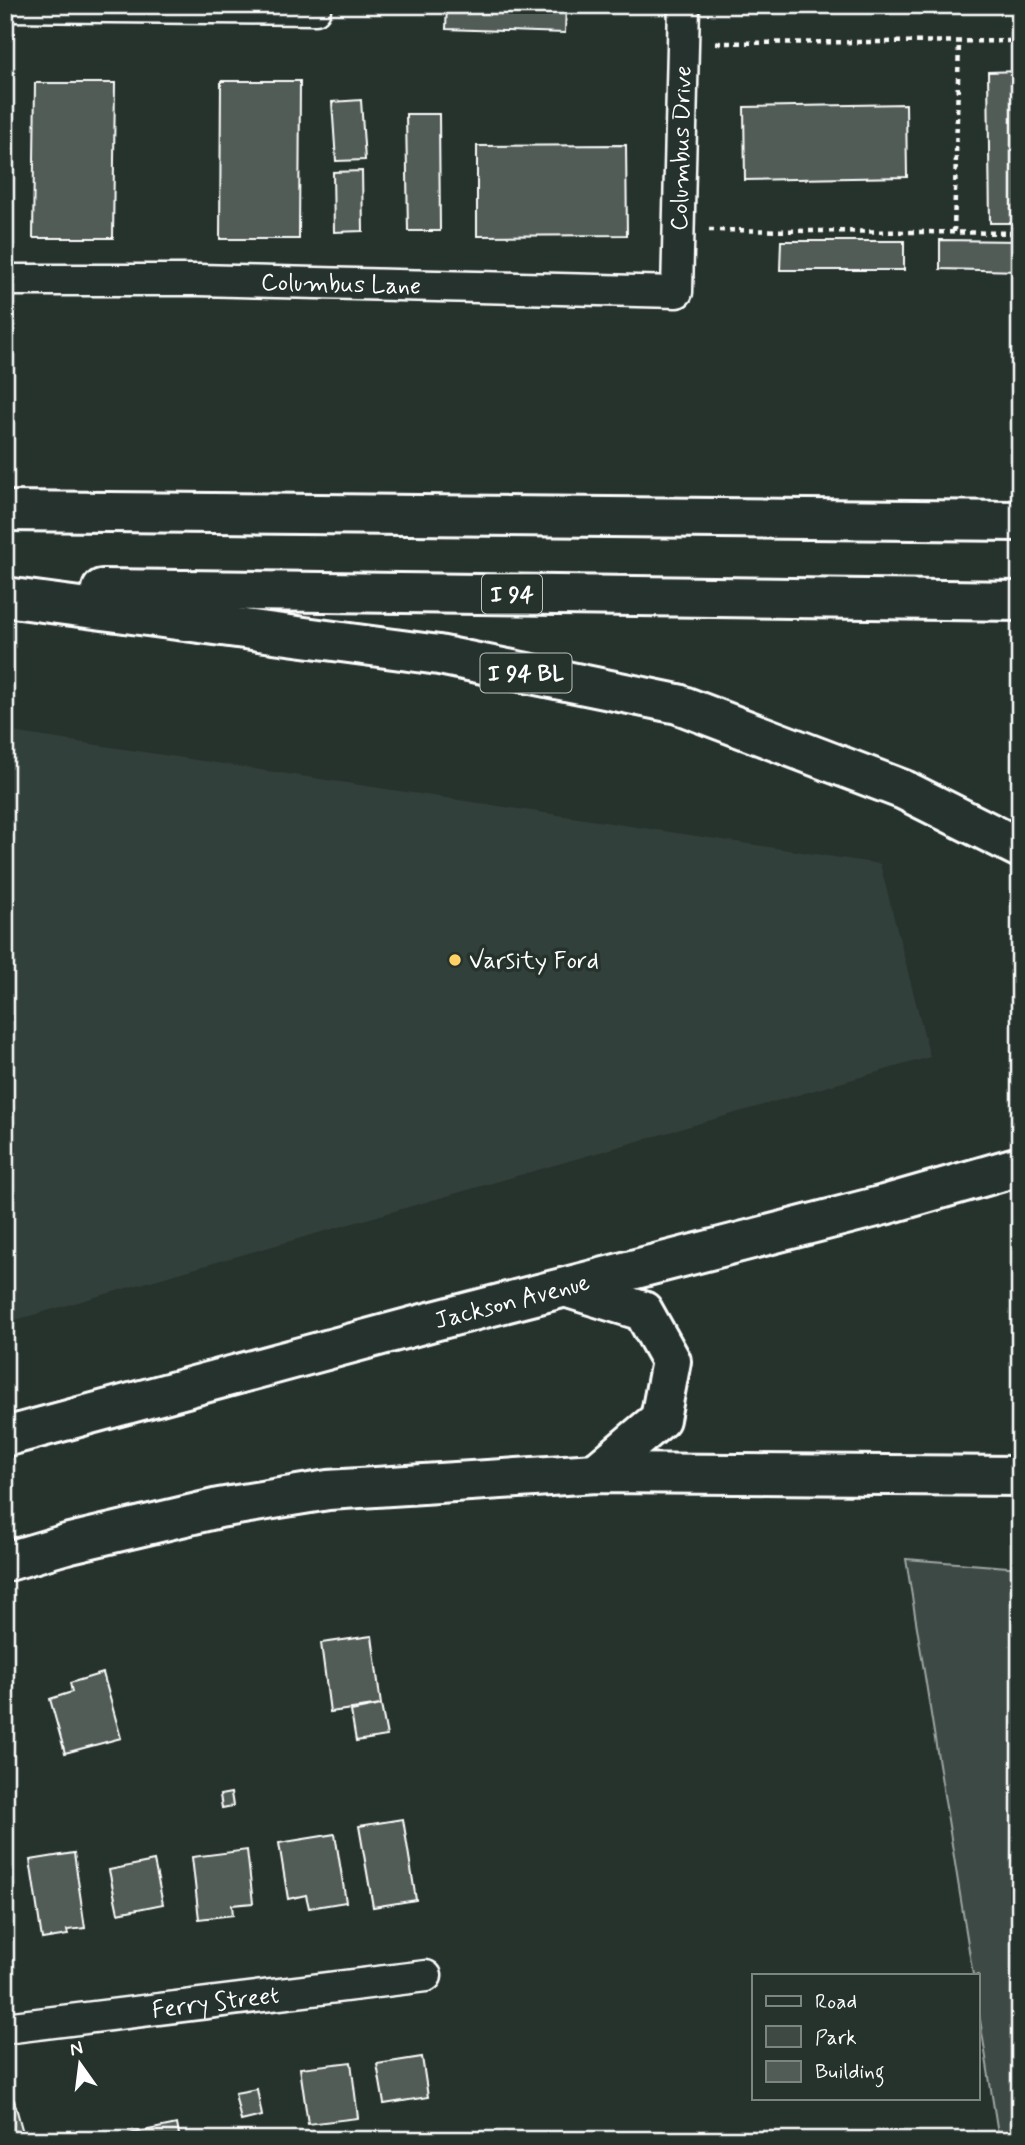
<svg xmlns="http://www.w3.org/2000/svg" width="1025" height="2145" font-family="Mynerve,sans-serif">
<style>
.built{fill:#333f3a}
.green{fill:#3e4944;stroke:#9ea4a2;stroke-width:2}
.building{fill:#515c57;stroke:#fff;stroke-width:2}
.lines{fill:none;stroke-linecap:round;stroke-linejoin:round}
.minor-casing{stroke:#fff;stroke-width:35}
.secondary-casing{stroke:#fff;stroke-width:44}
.motorway-casing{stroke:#fff;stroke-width:44}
.path{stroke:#fff;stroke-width:4.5;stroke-dasharray:5 5;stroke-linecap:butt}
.minor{stroke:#26332d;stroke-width:30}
.secondary{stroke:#26332d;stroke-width:38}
.motorway{stroke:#26332d;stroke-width:38}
.poi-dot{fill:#ffd166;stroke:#26332d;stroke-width:2.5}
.labels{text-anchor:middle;stroke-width:7;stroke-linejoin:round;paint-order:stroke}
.shield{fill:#26332d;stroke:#bec2c0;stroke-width:2}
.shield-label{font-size:23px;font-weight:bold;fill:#fff}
.street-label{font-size:24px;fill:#fff;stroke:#26332d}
.poi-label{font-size:24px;fill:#fff;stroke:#26332d;text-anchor:start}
</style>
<rect width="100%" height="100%" fill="#26332d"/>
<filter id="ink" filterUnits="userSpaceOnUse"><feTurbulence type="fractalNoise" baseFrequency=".0143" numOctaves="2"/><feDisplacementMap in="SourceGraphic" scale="14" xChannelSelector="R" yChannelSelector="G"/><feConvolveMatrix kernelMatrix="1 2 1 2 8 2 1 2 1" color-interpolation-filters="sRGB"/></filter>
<g filter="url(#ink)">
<path class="built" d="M5,731L880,864L930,1057L5,1323Z"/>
<path class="green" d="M906,1559L1020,1568V2140H999L978,2007V1975H973Z"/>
<g class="building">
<path d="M447,5H566L565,33L446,29Z"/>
<path d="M1020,71V223H990L988,72Z"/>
<path d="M221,81H300L299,239H220Z"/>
<path d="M35,83H115L113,238H33Z"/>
<path d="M361,100L365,160L336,161L332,102Z"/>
<path d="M906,104L907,177L745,180L744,107Z"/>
<path d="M406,114H439L440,231H408Z"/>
<path d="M626,145L627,235L477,236V146Z"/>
<path d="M362,171L363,231L334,232L333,172Z"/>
<path d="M940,240L1020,241V271L940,269Z"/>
<path d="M781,241H904V270H780Z"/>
<path d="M372,1636L381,1705L330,1712L321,1643Z"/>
<path d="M103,1673L121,1738L65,1753L50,1699L72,1692L70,1683Z"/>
<path d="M381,1705L387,1736L356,1741L351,1711Z"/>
<path d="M231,1793L233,1806L222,1808L220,1795Z"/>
<path d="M403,1819L416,1900L373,1907L359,1826Z"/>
<path d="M335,1834L346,1902L309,1908L306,1895L288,1899L279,1843Z"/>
<path d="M247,1850L253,1903L232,1905L233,1915L199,1919L192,1857Z"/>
<path d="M74,1853L85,1928L67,1930L68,1935L42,1939L30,1860Z"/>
<path d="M154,1861L163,1904L118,1913L109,1870Z"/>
<path d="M422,2057L428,2097L384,2104L377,2064Z"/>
<path d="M351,2062L358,2118L308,2124L300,2068Z"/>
<path d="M257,2089L262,2116L241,2121L235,2093Z"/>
<path d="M14,2100L25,2140H5V2102Z"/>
<path d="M177,2124L180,2140H130L129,2134Z"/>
</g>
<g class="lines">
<defs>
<g id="minor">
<path d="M5,6L315,9"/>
<path id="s1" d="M5,280H199L677,292L684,5"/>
<path id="s2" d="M5,2028L426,1976"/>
</g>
<g id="secondary">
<path d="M568,1288L643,1311L671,1361L660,1419L596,1473"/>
<path id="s3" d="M5,1437L430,1322L884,1205L1020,1166"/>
<path d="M5,1562L70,1543L219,1508L328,1490L596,1473L1020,1476"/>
</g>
<g id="motorway">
<path d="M5,511L1020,521"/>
<path d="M102,589L1020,601"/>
<path d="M5,597L439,655L678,704L904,790L1020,848"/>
</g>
</defs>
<use href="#minor" class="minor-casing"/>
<use href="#secondary" class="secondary-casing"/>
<use href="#motorway" class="motorway-casing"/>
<g class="path">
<path d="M716,43L1020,41"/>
<path d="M709,230L1020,233"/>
<path d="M954,232L959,42"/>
</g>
<use href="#minor" class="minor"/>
<use href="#secondary" class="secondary"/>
<use href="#motorway" class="motorway"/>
</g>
</g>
<circle class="poi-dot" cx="455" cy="960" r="7"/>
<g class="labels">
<g class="shield">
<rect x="482" y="574.5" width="60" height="39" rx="5"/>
<rect x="480.5" y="653.5" width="91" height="39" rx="5"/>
</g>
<g class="shield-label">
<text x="512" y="602">I 94</text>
<text x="526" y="681">I 94 BL</text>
</g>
<g class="street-label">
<text dy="8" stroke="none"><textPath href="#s1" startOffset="816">Columbus Drive</textPath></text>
<text dy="8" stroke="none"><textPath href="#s1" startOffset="336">Columbus Lane</textPath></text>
<text dy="8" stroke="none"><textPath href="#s3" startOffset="525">Jackson Avenue</textPath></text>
<text dy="8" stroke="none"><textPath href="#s2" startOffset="212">Ferry Street</textPath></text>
</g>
<g class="poi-label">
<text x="469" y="968">Varsity Ford</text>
</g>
</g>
<rect width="1025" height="2145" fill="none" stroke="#26332d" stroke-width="28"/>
<rect x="14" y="14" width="997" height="2117" fill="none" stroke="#fff" stroke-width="2.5" filter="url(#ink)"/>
<rect x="752" y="1974" width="228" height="126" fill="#26332d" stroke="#7d8581" stroke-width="2"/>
<rect x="766" y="1996" width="35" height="10" fill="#26332d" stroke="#7d8581" stroke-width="2"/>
<text x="815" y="2008" font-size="21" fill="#ffffff">Road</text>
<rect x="766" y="2026" width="35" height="21" fill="#3e4944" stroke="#7d8581" stroke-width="2"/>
<text x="815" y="2044" font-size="21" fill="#ffffff">Park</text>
<rect x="766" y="2061" width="35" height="21" fill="#515c57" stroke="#7d8581" stroke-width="2"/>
<text x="815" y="2078" font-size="21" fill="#ffffff">Building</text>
<g transform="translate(80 2064) rotate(346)" stroke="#26332d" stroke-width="5" paint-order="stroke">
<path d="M0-5L12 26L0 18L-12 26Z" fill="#ffffff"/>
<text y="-10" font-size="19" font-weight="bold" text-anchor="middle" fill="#ffffff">N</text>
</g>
</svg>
